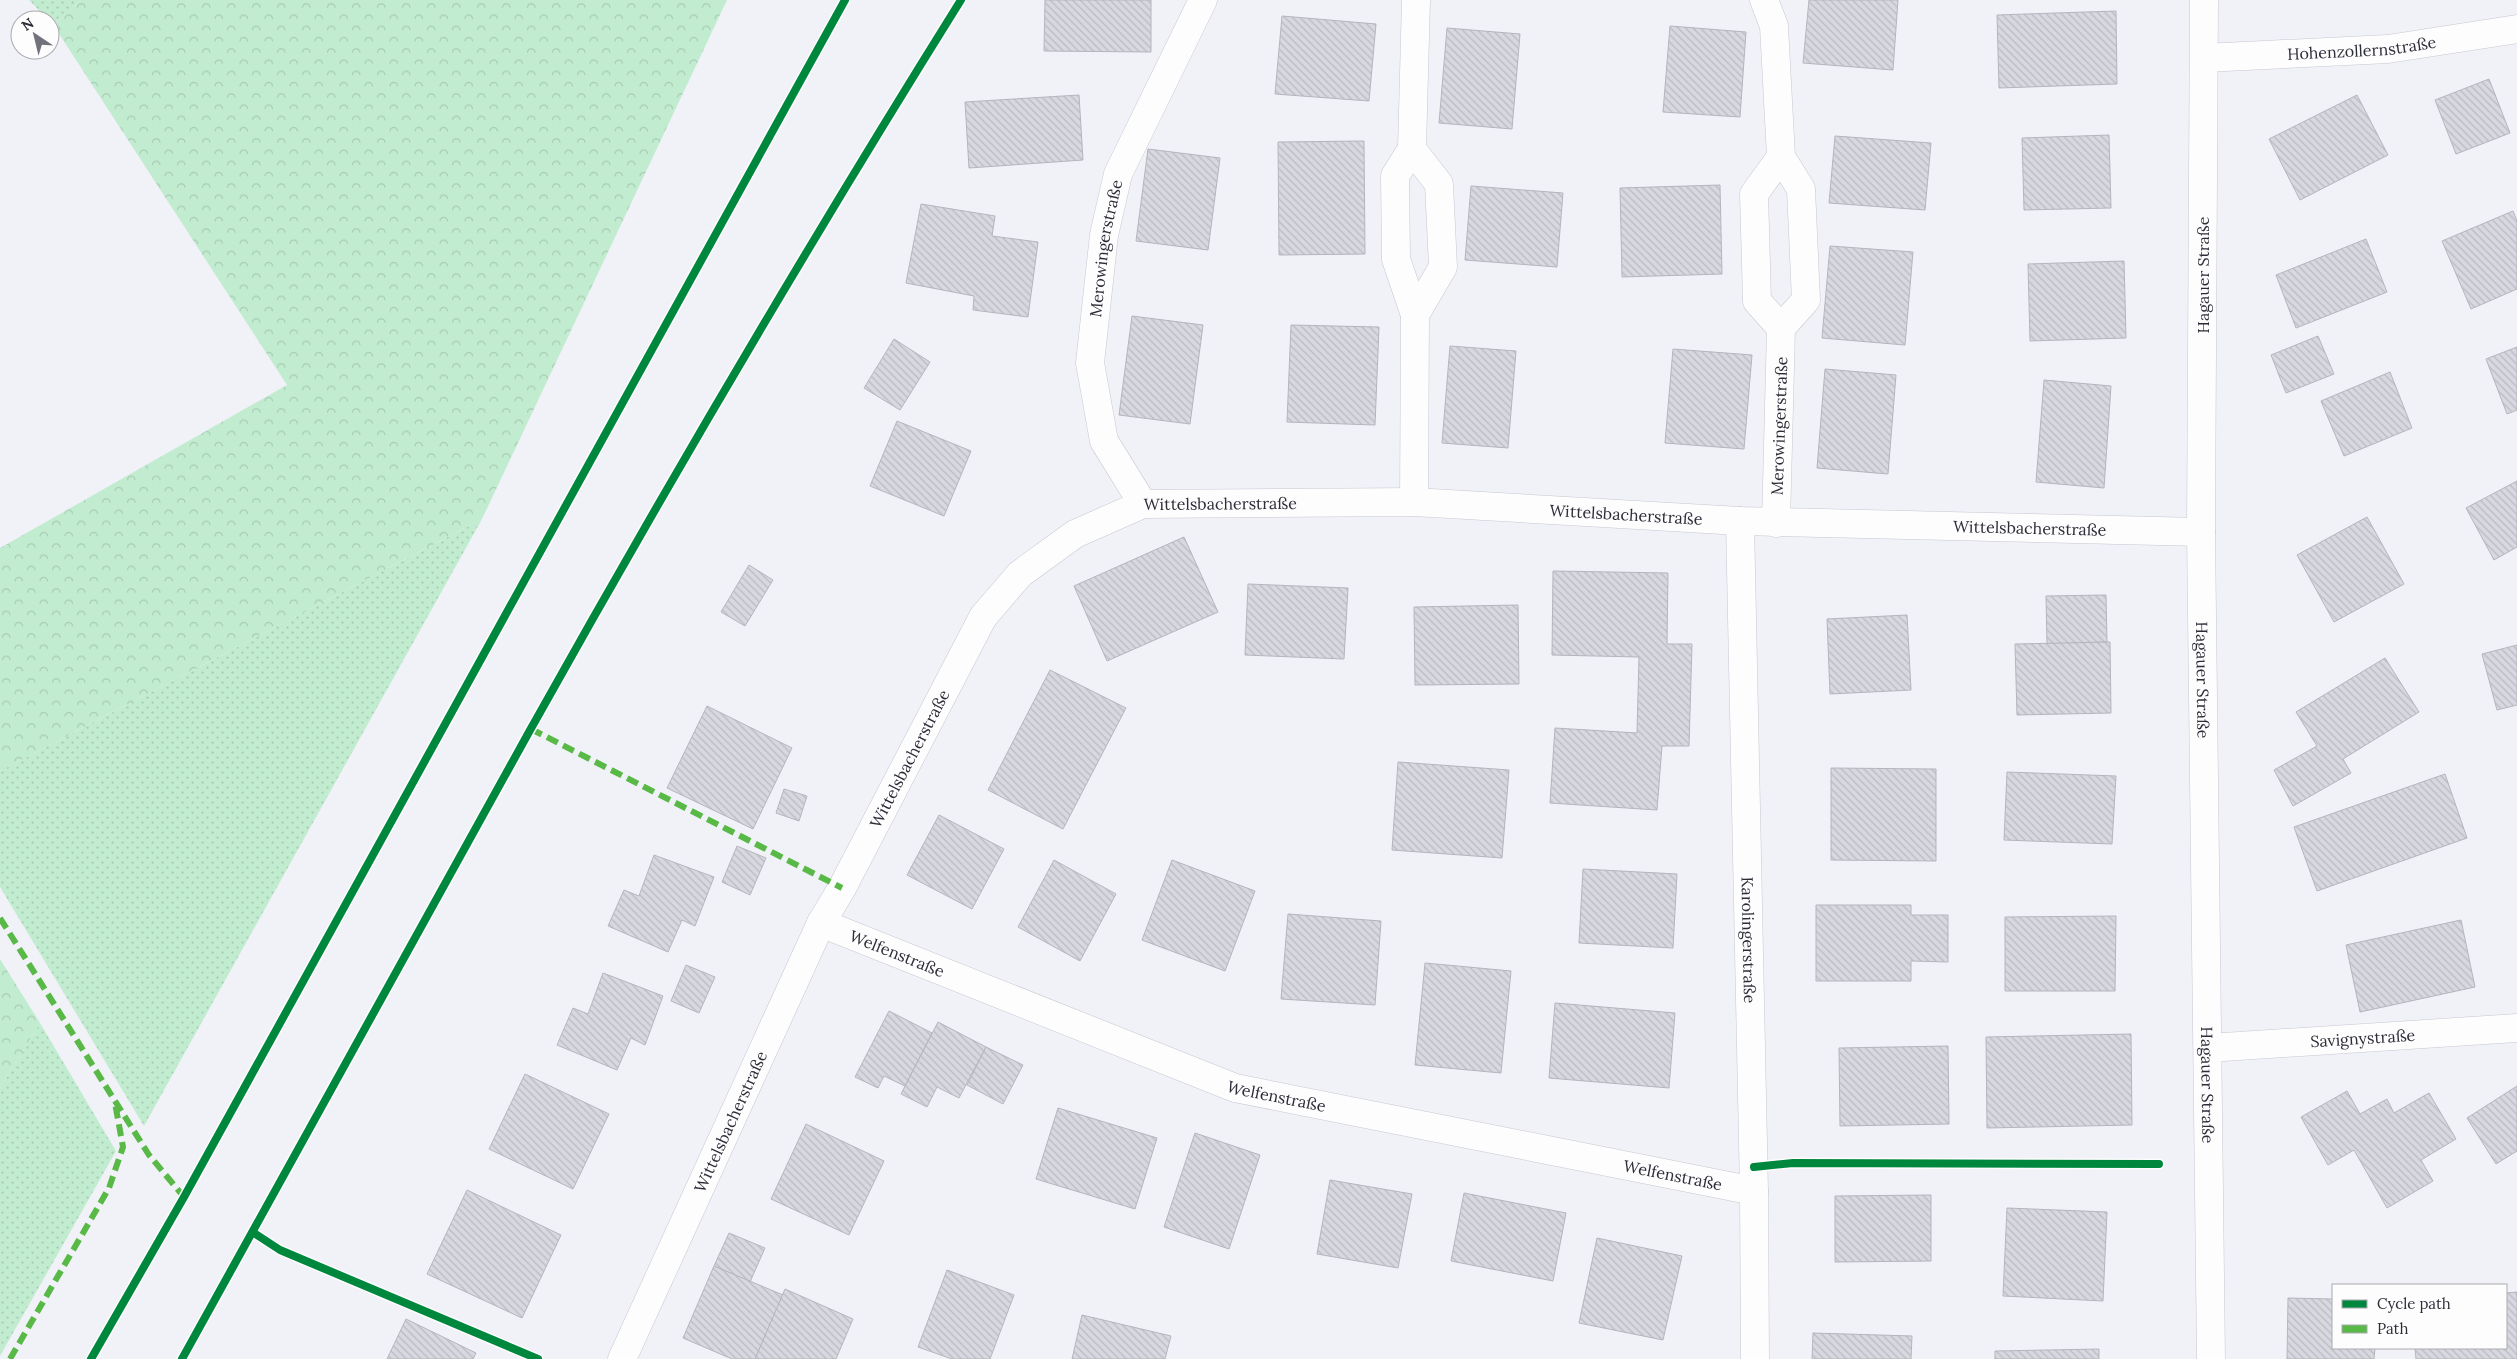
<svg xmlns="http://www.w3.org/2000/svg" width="2517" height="1359" font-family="Lora,serif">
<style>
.grass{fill:url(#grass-dots)}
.forest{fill:url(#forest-crowns)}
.building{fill:url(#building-back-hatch);stroke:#b5b5be}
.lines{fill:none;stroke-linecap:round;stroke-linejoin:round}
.street-casing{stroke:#c7c7d0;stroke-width:29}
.secondary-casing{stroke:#c7c7d0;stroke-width:29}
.street{stroke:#fdfdfe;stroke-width:28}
.secondary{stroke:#fdfdfe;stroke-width:28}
.quiet{stroke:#58b947;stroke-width:6;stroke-dasharray:12 6;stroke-linecap:butt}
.cycleway-casing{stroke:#fdfdfd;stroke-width:11}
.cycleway{stroke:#00873e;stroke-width:8}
.labels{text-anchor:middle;stroke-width:4.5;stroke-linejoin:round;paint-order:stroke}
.street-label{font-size:16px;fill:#2d2d38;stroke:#fdfdfd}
</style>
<defs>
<pattern id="grass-dots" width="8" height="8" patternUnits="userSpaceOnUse" patternTransform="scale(1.25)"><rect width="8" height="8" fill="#c2ecd0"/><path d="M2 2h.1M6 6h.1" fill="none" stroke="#a7cbb3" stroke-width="1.8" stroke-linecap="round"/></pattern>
<pattern id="forest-crowns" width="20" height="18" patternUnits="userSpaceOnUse" patternTransform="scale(1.25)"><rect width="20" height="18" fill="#c2ecd0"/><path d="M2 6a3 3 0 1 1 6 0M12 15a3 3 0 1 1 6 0" fill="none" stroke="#a7cbb3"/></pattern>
<pattern id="building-back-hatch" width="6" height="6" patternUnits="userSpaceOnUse" patternTransform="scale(1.25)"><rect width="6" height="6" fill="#d8d8e0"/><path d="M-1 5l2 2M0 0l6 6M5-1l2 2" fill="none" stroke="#babac1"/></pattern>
</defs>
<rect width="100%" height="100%" fill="#f1f1f8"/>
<g class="grass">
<path d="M29,0H81L54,26Z"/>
<path d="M482,519L144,1126L0,887V771Z"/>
<path d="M40,1023L116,1151L0,1356V1088Z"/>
</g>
<g class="forest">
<path d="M81,0H727L482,519L0,771V548L287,385L54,26Z"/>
<path d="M0,959L40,1023L0,1088Z"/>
</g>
<g class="building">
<path d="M1045,0H1151V52L1044,51Z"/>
<path d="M1809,0H1898L1893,70L1803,63Z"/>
<path d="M2116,11L2117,84L1999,88L1997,15Z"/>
<path d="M1282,16L1376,24L1369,101L1275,94Z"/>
<path d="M1670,26L1746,32L1740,117L1663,112Z"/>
<path d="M1447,28L1520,34L1512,129L1439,123Z"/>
<path d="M2489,79L2510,133L2456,154L2435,100Z"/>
<path d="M1079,95L1083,160L969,168L965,102Z"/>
<path d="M2357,95L2388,155L2300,200L2269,139Z"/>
<path d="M2109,135L2111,208L2024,210L2022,138Z"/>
<path d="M1835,136L1931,143L1925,210L1829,203Z"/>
<path d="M1364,141L1365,254L1279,255L1278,142Z"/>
<path d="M1148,149L1220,158L1208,250L1136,241Z"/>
<path d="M1720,185L1722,274L1622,277L1620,188Z"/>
<path d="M1471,186L1563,193L1557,267L1465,260Z"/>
<path d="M921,204L995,216L992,236L1038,242L1028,317L973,310L974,296L906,283Z"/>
<path d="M2513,211L2517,221V289L2471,309L2442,241Z"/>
<path d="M2366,239L2387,292L2296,328L2276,275Z"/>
<path d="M1830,246L1913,252L1905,345L1822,338Z"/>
<path d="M2124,261L2126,338L2030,341L2028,264Z"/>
<path d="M1132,316L1203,325L1190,424L1119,415Z"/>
<path d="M1291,325L1379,327L1375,425L1287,422Z"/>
<path d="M2318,336L2334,374L2286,393L2271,355Z"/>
<path d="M894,339L930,362L900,410L864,388Z"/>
<path d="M1450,346L1516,351L1508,448L1442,443Z"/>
<path d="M2517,347V410L2507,414L2486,359Z"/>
<path d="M1673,349L1752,355L1744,449L1665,443Z"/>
<path d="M1825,369L1896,375L1888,474L1817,468Z"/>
<path d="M2390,372L2412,428L2344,456L2321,401Z"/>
<path d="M2044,380L2111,386L2104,488L2036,482Z"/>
<path d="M897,421L971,451L944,516L870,486Z"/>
<path d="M2517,481V547L2494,560L2466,508Z"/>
<path d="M2367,517L2404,584L2334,622L2297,555Z"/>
<path d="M1184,537L1218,612L1107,661L1074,586Z"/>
<path d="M749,565L773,580L745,626L721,612Z"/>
<path d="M1553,571L1668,573L1667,644H1692L1689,746H1662L1657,810L1550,803L1555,728L1637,733L1639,657L1552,655Z"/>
<path d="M1248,584L1348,588L1344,659L1245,655Z"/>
<path d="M2106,595L2107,642L2047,644L2046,596Z"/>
<path d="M1518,605L1519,684L1415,685L1414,607Z"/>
<path d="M1907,615L1911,690L1830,694L1827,619Z"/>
<path d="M2110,642L2111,713L2017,715L2015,644Z"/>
<path d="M2517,645V705L2497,710L2482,654Z"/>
<path d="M2385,658L2419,712L2343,759L2351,773L2293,806L2274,770L2317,746L2296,712Z"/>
<path d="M1050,670L1126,708L1063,829L988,790Z"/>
<path d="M707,706L792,748L753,829L667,788Z"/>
<path d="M1398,762L1509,770L1502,858L1392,850Z"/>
<path d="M1831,768L1936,769V861L1831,860Z"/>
<path d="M2007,772L2116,776L2112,844L2004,840Z"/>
<path d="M2445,774L2467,838L2317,891L2294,827Z"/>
<path d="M784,789L807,796L799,821L776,813Z"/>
<path d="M939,815L1004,849L972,909L907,875Z"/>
<path d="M737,846L766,858L750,895L722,882Z"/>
<path d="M654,855L714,877L695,926L682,920L668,952L608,926L624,890L639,896Z"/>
<path d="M1054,860L1116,894L1080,961L1018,927Z"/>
<path d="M1172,860L1255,891L1225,971L1142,940Z"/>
<path d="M1583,869L1677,874L1673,948L1579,943Z"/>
<path d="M1816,905H1911V915H1948V962L1911,961V981H1816Z"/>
<path d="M1288,914L1381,921L1375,1005L1281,999Z"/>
<path d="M2116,916L2115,991H2005V917Z"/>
<path d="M2461,920L2475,987L2360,1012L2346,945Z"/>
<path d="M1425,963L1511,971L1501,1073L1415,1065Z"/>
<path d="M686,965L715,977L699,1013L671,1001Z"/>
<path d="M603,973L663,996L645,1045L631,1038L617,1070L557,1045L573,1008L588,1014Z"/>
<path d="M1555,1003L1675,1013L1669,1088L1549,1078Z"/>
<path d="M889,1011L932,1033L905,1086L884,1076L878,1088L855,1077Z"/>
<path d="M938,1022L986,1047L959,1098L937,1087L927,1107L901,1094Z"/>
<path d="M2131,1034L2132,1125L1987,1128L1986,1037Z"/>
<path d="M1948,1046L1949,1124L1840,1126L1839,1048Z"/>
<path d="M986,1047L1023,1065L1003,1104L967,1085Z"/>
<path d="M525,1074L609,1114L573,1189L489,1149Z"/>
<path d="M2517,1086V1151L2496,1164L2467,1118Z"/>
<path d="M2347,1091L2360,1114L2387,1099L2394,1113L2429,1093L2456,1139L2421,1160L2433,1181L2387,1208L2354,1150L2328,1165L2301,1117Z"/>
<path d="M1058,1108L1157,1138L1135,1209L1036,1179Z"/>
<path d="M806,1124L884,1161L849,1235L771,1199Z"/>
<path d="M1195,1133L1260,1155L1229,1249L1164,1227Z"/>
<path d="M1330,1180L1412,1194L1398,1268L1317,1254Z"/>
<path d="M467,1190L561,1235L522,1318L427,1274Z"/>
<path d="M1464,1193L1566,1213L1553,1281L1451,1261Z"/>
<path d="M1931,1195V1261L1835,1262V1196Z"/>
<path d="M2007,1208L2107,1212L2103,1301L2003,1296Z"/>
<path d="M729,1233L765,1248L750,1282L714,1266Z"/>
<path d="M1597,1238L1682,1256L1663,1340L1579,1323Z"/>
<path d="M714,1266L783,1295L755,1359H732L683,1338Z"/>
<path d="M947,1270L1014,1295L990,1359H952L918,1347Z"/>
<path d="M785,1289L853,1319L836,1359H755Z"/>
<path d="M2517,1292V1359H2416L2415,1348H2506V1293Z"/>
<path d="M2288,1298L2333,1299V1348H2375L2374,1359H2287Z"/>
<path d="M1082,1315L1171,1336L1165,1359H1072Z"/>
<path d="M406,1319L476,1353L473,1359H387Z"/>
<path d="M1813,1333L1912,1336L1911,1359H1812Z"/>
<path d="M2099,1349V1359H1995V1351Z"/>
</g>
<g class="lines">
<defs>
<g id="street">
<path d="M1764,0L1774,26L1781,157L1801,189L1806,300L1781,328L1776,523"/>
<path id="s1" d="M2204,58L2388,49L2517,29"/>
<path d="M1412,149L1395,176L1396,259L1415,315"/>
<path d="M1781,157L1754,194L1757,301L1781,328"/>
<path d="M1414,502L1415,315L1443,267L1439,184L1412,149L1416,0"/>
<path id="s2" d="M1143,504L1104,441L1090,363L1104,235L1118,174L1203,0"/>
<path id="s3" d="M1740,521L1754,1191L1755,1359"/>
<path id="s4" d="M821,923L1235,1088L1754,1191"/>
<path id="s5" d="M2208,1048L2517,1028"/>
<path id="s6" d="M622,1359L821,923L842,888L983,617L1020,574L1075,534L1143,504L1414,502L1740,521L2201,532"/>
</g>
<g id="secondary">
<path id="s7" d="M2204,0L2201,532L2211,1359"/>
</g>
</defs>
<use href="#street" class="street-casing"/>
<use href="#secondary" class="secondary-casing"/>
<use href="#street" class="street"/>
<use href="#secondary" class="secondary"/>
<g class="quiet">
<path d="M531,729L842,888"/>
<path d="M0,918L149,1155L184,1197"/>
<path d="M10,1359L109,1188L123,1147L115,1103"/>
</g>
<defs>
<g id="cycleway">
<path d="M1754,1167L1793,1163L2159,1164"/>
<path d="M254,1233L280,1250L538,1359"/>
<path d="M91,1359L184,1197L845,0"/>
<path d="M182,1359C299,1151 413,941 529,732C667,485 811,240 961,0"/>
</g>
</defs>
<use href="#cycleway" class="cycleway-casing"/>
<use href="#cycleway" class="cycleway"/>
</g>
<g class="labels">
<g class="street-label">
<text dy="6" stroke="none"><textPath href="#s1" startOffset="158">Hohenzollernstraße</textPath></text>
<text dy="6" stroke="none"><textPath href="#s2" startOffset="269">Merowingerstraße</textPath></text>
<text transform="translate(2203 275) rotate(-90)" y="6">Hagauer Straße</text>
<text transform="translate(1779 426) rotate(-88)" y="6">Merowingerstraße</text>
<text dy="6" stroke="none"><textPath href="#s6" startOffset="1102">Wittelsbacherstraße</textPath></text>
<text dy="6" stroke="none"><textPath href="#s6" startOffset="1508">Wittelsbacherstraße</textPath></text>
<text dy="6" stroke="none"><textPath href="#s6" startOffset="1912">Wittelsbacherstraße</textPath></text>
<text dy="6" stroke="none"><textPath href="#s7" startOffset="680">Hagauer Straße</textPath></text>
<text dy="6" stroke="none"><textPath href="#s6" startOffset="666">Wittelsbacherstraße</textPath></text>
<text dy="6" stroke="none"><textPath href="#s3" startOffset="419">Karolingerstraße</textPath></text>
<text dy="6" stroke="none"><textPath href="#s4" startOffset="82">Welfenstraße</textPath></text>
<text dy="6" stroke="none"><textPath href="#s5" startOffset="155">Savignystraße</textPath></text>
<text dy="6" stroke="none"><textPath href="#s7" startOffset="1085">Hagauer Straße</textPath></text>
<text dy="6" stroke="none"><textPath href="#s4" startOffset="488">Welfenstraße</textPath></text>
<text dy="6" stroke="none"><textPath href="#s6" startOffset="261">Wittelsbacherstraße</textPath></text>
<text dy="6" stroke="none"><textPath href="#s4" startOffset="892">Welfenstraße</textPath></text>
</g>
</g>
<rect x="2332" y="1284" width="175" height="65" fill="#fdfdfd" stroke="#aaaaae"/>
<rect x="2342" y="1300" width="25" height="8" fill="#00873e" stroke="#aaaaae"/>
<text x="2377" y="1309" font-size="15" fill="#2d2d38">Cycle path</text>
<rect x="2342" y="1325" width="25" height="8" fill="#58b947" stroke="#aaaaae"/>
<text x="2377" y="1334" font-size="15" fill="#2d2d38">Path</text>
<g transform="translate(35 35) rotate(325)"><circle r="24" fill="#fdfdfd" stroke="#aaaaae"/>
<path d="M0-4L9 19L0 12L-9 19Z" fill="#72727b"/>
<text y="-8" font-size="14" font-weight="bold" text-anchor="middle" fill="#2d2d38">N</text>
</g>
</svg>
